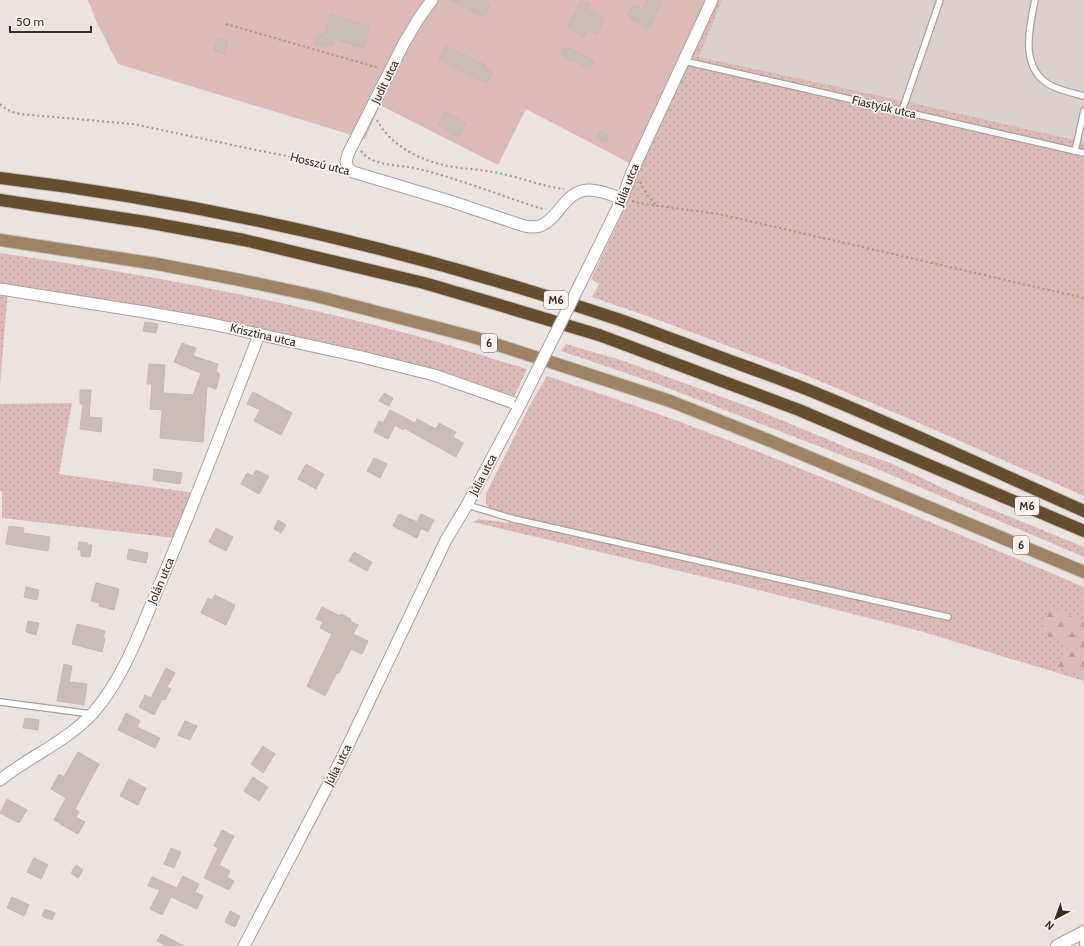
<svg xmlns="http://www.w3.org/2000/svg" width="1084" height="946" font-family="Cabin,sans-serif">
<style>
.built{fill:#dad1cd}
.grass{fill:url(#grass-dots)}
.forest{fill:url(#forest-firs)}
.garden{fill:#dbbab8}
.building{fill:#c8beb7;stroke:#c3b8b2}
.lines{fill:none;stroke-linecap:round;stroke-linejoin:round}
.service-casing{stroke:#aba19a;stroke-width:8}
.minor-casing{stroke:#aba19a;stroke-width:13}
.secondary-casing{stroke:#ad9f95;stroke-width:14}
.primary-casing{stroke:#c4c0bc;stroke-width:14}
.motorway-casing{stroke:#c4c0bc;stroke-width:14}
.path{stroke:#ad9580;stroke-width:2;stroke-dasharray:2 3;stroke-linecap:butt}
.service{stroke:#fff;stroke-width:5.5}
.minor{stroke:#fff;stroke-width:11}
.secondary{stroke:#fff;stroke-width:12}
.primary{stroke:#9f8364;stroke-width:12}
.motorway{stroke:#654d2d;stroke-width:12}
.minor-bridge-casing{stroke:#aba19a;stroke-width:13;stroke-linecap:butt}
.minor-bridge{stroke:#fff;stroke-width:11}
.labels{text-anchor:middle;stroke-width:3.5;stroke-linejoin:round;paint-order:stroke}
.shield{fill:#f7f1ef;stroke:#73685e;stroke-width:1}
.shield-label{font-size:11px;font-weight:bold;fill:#3a2d20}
.street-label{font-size:12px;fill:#3a2d20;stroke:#f7f1ef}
</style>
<defs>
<pattern id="grass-dots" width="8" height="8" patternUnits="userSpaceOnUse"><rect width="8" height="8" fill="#dbbab8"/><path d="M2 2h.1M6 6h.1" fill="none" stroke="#bda09e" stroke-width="1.8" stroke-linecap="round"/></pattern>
<pattern id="forest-firs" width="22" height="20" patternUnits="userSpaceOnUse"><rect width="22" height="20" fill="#dbbab8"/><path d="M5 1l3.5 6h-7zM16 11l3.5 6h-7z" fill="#bda09e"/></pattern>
</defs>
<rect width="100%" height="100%" fill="#eae3df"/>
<path class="built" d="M722,0H1084V142L918,104L699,57Z"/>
<g class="grass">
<path d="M718,0H722L699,57L918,104L1084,142V496L933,429L808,376L664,322L592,297L599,284L591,279L622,214L637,167Z"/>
<path d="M0,253C139,273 278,299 413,335C451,345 489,358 527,369L513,399L399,366L8,290L0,385Z"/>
<path d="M566,344L624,361L755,409L853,450L893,464L959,496L1084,547V557L870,466L652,382L561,351Z"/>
<path d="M547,376C577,386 607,396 636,406C788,460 936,525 1084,587V681L920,631L730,583L473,522L479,519L508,523L510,516L491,509L486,504V494L530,405Z"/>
<path d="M72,403L59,474L195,493L175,538L2,518V491H0V404Z"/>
</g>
<path class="forest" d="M1051,607L1084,622V675L1058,667L1067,644L1040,633Z"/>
<path class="garden" d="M88,0H718L637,167L526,109L498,165L380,105L365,139L118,64L97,23Z"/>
<g class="building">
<path d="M450,0H482L490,4L484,17Z"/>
<path d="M647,0H655L661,4L649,28L630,18L631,16L628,15L633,5L643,9Z"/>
<path d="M581,1L590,5L587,10L604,19L597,34L588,30L585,37L568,27Z"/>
<path d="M331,14L370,27L363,48L334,38L332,46L325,44L324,47L315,44L318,34L324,36Z"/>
<path d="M218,39L228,42L225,54L214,50Z"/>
<path d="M446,46L485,65L484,68L492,72L487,83L439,59Z"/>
<path d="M566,47L594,61L590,69L562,55Z"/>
<path d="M446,112L466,124L458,137L438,125Z"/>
<path d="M600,131L609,135L605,142L596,138Z"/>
<path d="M145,322L158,324L156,333L143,331Z"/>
<path d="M182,343L196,348L193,356L218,364L216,372L219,373L218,375H220L216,389L207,386L203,442L160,438L162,410L150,409L152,384H147L149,364L165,365L163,393L193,395L201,373L174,362Z"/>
<path d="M80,390H91L89,417L102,418L101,432L80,429L83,404H80Z"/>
<path d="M253,392L292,413L281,435L254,421L260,410L247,404Z"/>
<path d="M384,393L393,398L389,406L379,401Z"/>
<path d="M390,410L415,423L417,419L436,429L439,423L456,432L453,437L463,443L456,457L404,428L403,430L395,425L388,439L374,432L379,421L383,423Z"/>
<path d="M374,458L387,464L380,478L367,471Z"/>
<path d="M306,464L324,474L316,489L298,479Z"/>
<path d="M154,469L182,473L180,484L153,480Z"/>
<path d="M256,470L269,476L259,494L241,484L247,473L253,476Z"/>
<path d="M399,514L417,522L421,514L434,520L428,532L421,528L417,538L393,526Z"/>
<path d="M278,520L286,525L281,533L274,529Z"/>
<path d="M9,526L24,528L23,533L50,537L48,551L6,544Z"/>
<path d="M216,528L233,537L226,551L209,542Z"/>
<path d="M79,542L88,543L87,545H92L90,557L81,556V550H78Z"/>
<path d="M129,549L148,553L146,563L127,559Z"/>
<path d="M354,552L372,562L367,571L349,561Z"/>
<path d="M96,583L119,589L114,610L99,606L100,603L91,601Z"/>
<path d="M26,587L39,590L37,600L24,597Z"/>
<path d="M215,595L235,605L226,625L201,613L208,598L212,600Z"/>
<path d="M322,607L340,616L341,614L351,619L350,621L358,625L353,634L368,641L362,654L351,649L339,673L337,672L325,696L307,686L332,634L320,628L323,622L316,619Z"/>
<path d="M28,621L39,623L36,635L26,632Z"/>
<path d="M77,624L105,631L103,638H105L102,652L72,644Z"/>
<path d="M64,664L72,666L69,682L87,684L84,705L57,701Z"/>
<path d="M166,668L175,673L167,687L171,689L165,700L162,699L154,715L139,707L145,695L151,698Z"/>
<path d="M126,713L140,721L137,727L160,738L155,748L118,730Z"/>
<path d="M25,718L39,720L38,730L23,728Z"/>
<path d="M185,721L197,726L190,740L178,735Z"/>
<path d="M263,746L275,754L263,773L251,764Z"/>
<path d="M78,752L99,764L75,809L79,812L76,817L85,822L78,834L54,820L66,798L51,789L59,774L64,777Z"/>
<path d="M253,777L268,787L259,801L244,791Z"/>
<path d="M129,779L146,788L138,805L120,796Z"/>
<path d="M7,799L27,810L19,823L0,813Z"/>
<path d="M222,830L234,836L219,865L230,871L227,877L234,881L229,890L204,878L218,848L214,846Z"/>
<path d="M171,848L181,852L174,868L164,864Z"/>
<path d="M34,858L48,865L41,879L27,872Z"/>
<path d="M76,865L83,870L78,878L71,873Z"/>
<path d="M183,876L199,884L195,892L203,896L197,909L171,897L162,915L150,909L160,890L148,886L152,877L177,888Z"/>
<path d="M12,897L29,905L24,916L7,908Z"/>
<path d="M45,909L55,913L52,920L42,916Z"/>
<path d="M230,911L240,916L235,927L225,922Z"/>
<path d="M161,934L184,946H166L157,941Z"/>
</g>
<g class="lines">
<defs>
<g id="service">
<path d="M1035,0C1029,28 1019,70 1052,86C1062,91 1073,93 1084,96"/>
<path d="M684,61L1084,153"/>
<path d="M902,111L940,0"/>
<path d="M1075,151L1084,111"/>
<path d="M467,505L514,519L948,617"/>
<path d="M0,702L92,714"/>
<path d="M1083,946V933"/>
</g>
<g id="minor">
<path d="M432,0L419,18L404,43L348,154L346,162L348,168L353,172L453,202L521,225C527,227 533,228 540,226C559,219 565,190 589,190C601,190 612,195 622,199"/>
<path d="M591,262L622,199L632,172L712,0"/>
<path d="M0,289L145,312L212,324L362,357L434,375L520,405L467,505L446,540L341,760L244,946"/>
<path d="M0,780C30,756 66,742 93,713C126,675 142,625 162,579C196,499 227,417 259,335"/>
</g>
<path id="secondary" d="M1057,946L1084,932"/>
<path id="primary" d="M0,240L157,264L235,279L316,296L473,337L563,366L670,401L768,440L1084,572"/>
<g id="motorway">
<path d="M0,178C206,203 411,250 608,316C633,324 658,334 683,343C724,359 765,373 806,389C900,427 992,470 1084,511"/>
<path d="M0,200L146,222L244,240L424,283L496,304L599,335L799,410L1084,531"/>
</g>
</defs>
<use href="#service" class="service-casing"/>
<use href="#minor" class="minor-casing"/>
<use href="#secondary" class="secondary-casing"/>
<use href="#primary" class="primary-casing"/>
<use href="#motorway" class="motorway-casing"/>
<g class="path">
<path d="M226,24L379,68"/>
<path d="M0,104C6,110 12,112 20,114L133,124L261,151L337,166"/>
<path d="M377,120C389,144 419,160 444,165C460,169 477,169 493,172C517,176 540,186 564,189"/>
<path d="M361,151C371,165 394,165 409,167C453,176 496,194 539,208L546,209"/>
<path d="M640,182L647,195L657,206"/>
<path d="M632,201L644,204L719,214L1084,298"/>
</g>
<use href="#service" class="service"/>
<use href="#minor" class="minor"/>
<use href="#secondary" class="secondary"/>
<use href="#primary" class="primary"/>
<use href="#motorway" class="motorway"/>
<defs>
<path id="minor-bridge" d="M520,405L591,262"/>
</defs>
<use href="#minor-bridge" class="minor-bridge-casing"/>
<use href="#minor-bridge" class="minor-bridge"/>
</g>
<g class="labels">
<g class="shield">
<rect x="544" y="291" width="24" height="18" rx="3"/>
<rect x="481" y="334" width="16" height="18" rx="3"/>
<rect x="1015" y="497" width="24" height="18" rx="3"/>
<rect x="1013" y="536" width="16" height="18" rx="3"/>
</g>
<g class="shield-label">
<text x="556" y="304">M6</text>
<text x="489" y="347">6</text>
<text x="1027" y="510">M6</text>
<text x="1021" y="549">6</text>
</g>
<g class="street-label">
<text transform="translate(385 82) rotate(-64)" y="4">Judit utca</text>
<text transform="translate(884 107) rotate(13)" y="4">Fiastyúk utca</text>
<text transform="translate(320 164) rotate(14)" y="4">Hosszú utca</text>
<text transform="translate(627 185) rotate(-68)" y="4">Júlia utca</text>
<text transform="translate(263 335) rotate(13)" y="4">Krisztina utca</text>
<text transform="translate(483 475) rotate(-62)" y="4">Júlia utca</text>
<text transform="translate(161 581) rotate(-67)" y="4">Jolán utca</text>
<text transform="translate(338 765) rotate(-63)" y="4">Júlia utca</text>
</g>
</g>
<g transform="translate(1056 918) rotate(221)" stroke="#f7f1ef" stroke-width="3" paint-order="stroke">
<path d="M0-3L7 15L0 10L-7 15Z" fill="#3a2d20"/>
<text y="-6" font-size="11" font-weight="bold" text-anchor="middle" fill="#3a2d20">N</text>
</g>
<path d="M10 26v6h81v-6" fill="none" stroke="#3a2d20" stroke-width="2"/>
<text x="16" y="26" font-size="12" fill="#3a2d20" stroke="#f7f1ef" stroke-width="3" paint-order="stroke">50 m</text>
</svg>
